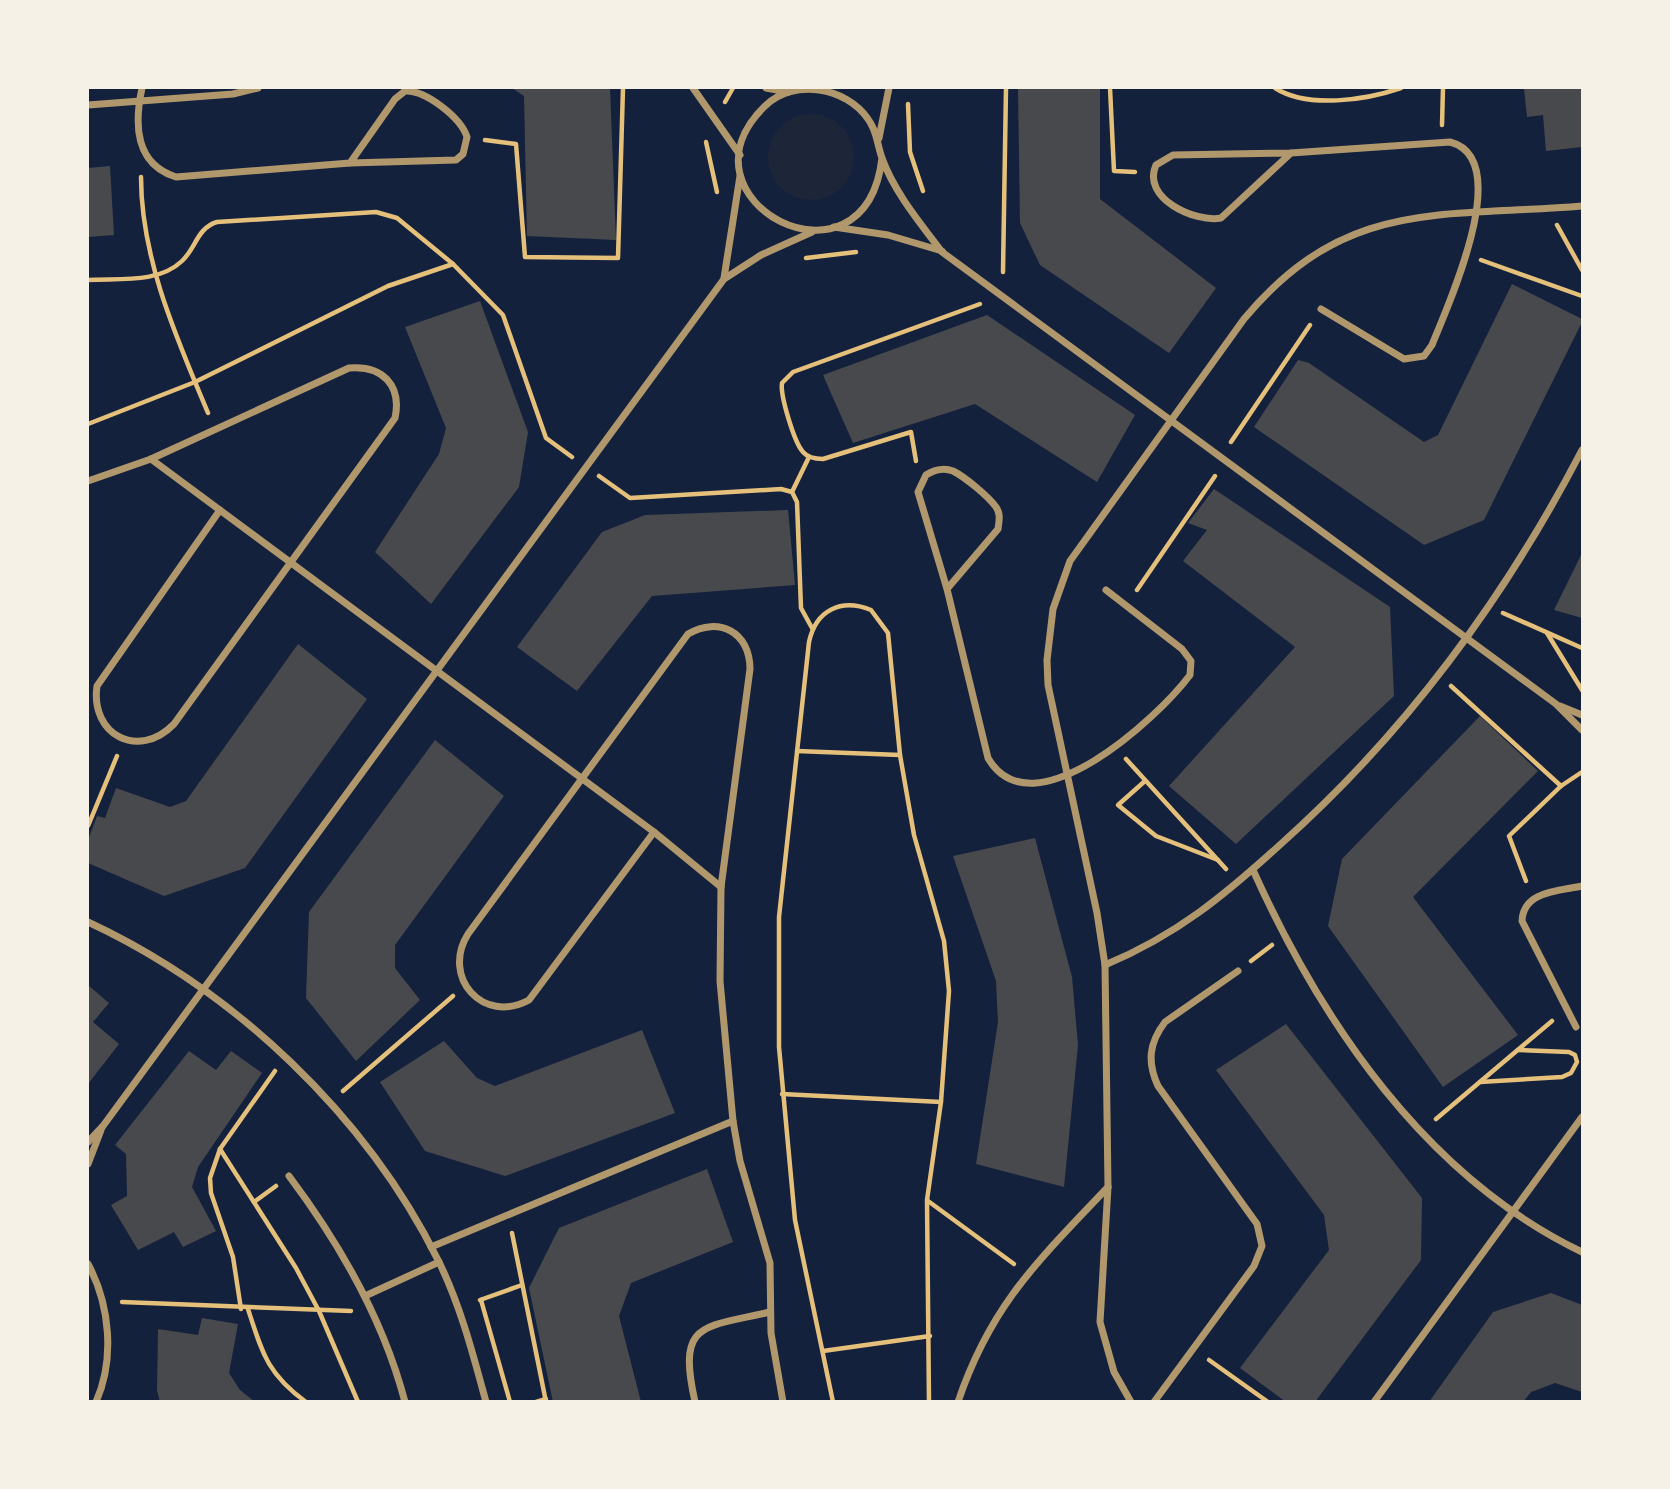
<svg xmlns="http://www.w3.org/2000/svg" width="1670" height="1489" font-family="Overpass,sans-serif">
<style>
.green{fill:#1d2539}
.building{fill:#48494c}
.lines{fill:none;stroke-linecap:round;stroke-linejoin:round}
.path{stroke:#e5c07b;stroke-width:4.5}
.minor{stroke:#b1986c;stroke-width:7}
</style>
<rect width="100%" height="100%" fill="#14213d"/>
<circle class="green" cx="811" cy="157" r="43"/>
<g class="building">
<path d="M512,88H610L616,240L527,236L524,96Z"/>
<path d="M1018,88H1100V199L1216,288L1169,353L1040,265L1020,223Z"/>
<path d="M1524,88H1582V147L1546,151L1543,115L1527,117Z"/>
<path d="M110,166L114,235L88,237V168Z"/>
<path d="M1512,284L1582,319V322L1484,520L1424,545L1254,427L1298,360L1309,363L1424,442L1438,435Z"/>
<path d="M480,301L528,432L519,487L431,604L375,552L439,454L446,428L405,327Z"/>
<path d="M987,315L1135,415L1097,482L975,404L853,443L823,375Z"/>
<path d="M1214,489L1390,607L1394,696L1236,844L1169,786L1295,647L1183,561L1207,530L1188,523Z"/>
<path d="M788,510L795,585L652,596L577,691L517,647L602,532L645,515Z"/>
<path d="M1582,553V618L1554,610Z"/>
<path d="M298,644L367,699L245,868L164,896L88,863V840L97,816L105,818L116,788L170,807L186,801Z"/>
<path d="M1480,716L1538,771L1413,897L1518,1035L1443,1087L1328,926L1342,859Z"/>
<path d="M435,740L504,796L395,945V968L420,1000L356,1061L306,998L309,912Z"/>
<path d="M1035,838L1072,977L1078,1045L1064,1187L976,1164L998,1022L996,981L953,856Z"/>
<path d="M88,985L109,1003L93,1022L119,1044L88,1084Z"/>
<path d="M1286,1024L1422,1198L1421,1260L1315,1402H1286L1240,1368L1329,1250L1324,1215L1216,1070Z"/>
<path d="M642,1030L675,1113L505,1176L425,1151L380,1082L444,1041L477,1078L495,1086Z"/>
<path d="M189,1051L216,1070L231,1051L262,1073L198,1167L192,1187L216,1231L183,1247L174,1232L138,1250L111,1205L127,1196L126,1154L115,1145Z"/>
<path d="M707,1169L733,1242L631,1283L619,1316L641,1402H553L529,1288L559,1228Z"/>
<path d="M1551,1293L1582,1305V1392L1555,1383L1531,1392L1523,1402H1429L1493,1312Z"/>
<path d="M202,1318L238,1324L229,1373L240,1390L255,1402H160L157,1390L158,1329L198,1335Z"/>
</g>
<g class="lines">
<g class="path">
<path d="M1110,88L1114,171L1135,172"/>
<path d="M1275,88C1308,109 1366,100 1401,88"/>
<path d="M725,102L733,88"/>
<path d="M908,104L910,152L923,191"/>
<path d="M1442,125L1443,88"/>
<path d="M485,140L516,144L525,257L618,258L623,88"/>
<path d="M706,142L717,192"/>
<path d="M141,177C141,259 177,339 208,413"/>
<path d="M1557,225L1582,270"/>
<path d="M806,258L856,252"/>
<path d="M1481,260L1582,296"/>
<path d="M453,264L503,315L546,438L572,457"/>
<path d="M1003,272L1006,88"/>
<path d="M88,280C118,278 158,284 182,261C196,248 197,228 217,222L376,212L397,218L453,264L388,286L195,382L88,424"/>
<path d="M1231,442L1310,325"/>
<path d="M916,461L911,432L823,459C815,459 808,458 803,452C794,442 780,395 782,383L793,372L980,304"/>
<path d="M599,476L630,498L781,489L792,492L797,502L801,608L812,628"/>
<path d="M792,492L809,457"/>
<path d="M1137,590L1215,476"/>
<path d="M1503,613L1582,648"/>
<path d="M1547,633L1582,690"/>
<path d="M1451,686L1561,786"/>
<path d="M797,751L900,755"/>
<path d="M1126,759L1226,869"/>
<path d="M1145,781L1118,805L1156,836L1218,860"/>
<path d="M88,826L117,756"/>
<path d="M1526,881L1509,836L1561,786L1582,772"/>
<path d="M1251,961L1272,945"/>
<path d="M1480,1082L1562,1077L1571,1073L1577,1062L1575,1055L1569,1052L1518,1050"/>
<path d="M343,1091L453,996"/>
<path d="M782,1094L941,1102"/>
<path d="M1436,1119L1552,1021"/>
<path d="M220,1149L296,1268L319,1311L358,1402"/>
<path d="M928,1201L1014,1264"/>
<path d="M254,1202L276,1186"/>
<path d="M512,1233L546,1402"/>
<path d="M480,1300L522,1285"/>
<path d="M481,1300L510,1402"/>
<path d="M122,1302L351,1311"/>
<path d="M241,1309L233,1257L211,1193L210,1178L220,1149L275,1071"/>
<path d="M248,1309C262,1352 267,1374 306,1402"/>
<path d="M823,1351L930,1336"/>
<path d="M1209,1360L1268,1402"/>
<path d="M536,1402L546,1399"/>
<path d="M833,1402L795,1220L779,1047V917L809,642C816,610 841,598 871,610L888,633L900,755L914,835L944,941L949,991L941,1102L927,1200L929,1402"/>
</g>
<g class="minor">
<path d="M142,88C134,125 135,164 176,177L350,163L456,160L463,154L467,137C461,118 426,90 405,91L395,99L350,163"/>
<path d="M693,88L740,155"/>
<path d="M766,88L788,92"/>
<path d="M88,105L233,94L258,88"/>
<path d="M879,138L889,88"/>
<path d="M1291,153L1221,218C1195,223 1141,198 1156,165L1173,155L1291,153L1450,142C1516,159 1447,307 1432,345L1424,356L1404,359L1321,309"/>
<path d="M882,158C865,303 668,200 765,106C794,78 846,87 868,119C877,131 877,144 882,158C894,192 921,224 942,252L1556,704L1582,730"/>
<path d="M834,227L888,235L942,251"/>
<path d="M724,278L740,176"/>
<path d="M151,459L654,832L721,887"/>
<path d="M88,481L151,459L349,368C382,365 402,385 395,418L174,724C138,761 90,734 97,686L220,510"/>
<path d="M947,589L998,529C999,521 1001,514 996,507C988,496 965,477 953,471C943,467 934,470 926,475L918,492L947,589L988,758C1032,834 1158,718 1190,675L1191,661L1182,649L1106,590"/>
<path d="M1560,706L1582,715"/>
<path d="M654,832L529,1000C483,1025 441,977 468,934L688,634C719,616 750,632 750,669L721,887L720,981L733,1121L740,1161L770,1263L771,1333L783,1402"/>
<path d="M1253,870C1322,1023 1426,1177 1582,1252"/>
<path d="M88,922C234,990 366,1115 438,1260C460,1304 473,1354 486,1402"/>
<path d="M1105,965C1177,935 1225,895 1282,843C1407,731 1505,598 1582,450"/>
<path d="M1576,1027L1522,921C1523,891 1559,891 1582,886"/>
<path d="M88,1142L103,1126L724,279L761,255L812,232"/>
<path d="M88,1164L101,1130"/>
<path d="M289,1176C340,1244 383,1318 405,1402"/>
<path d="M431,1247L733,1121"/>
<path d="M88,1264C110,1305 115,1359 96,1402"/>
<path d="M365,1296L439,1262"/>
<path d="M695,1402C677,1321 702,1328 770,1312"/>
<path d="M958,1402C991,1304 1039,1260 1108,1187"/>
<path d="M1131,1402L1114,1372L1100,1322L1108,1187L1105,965L1097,913L1048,685L1047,660L1053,609L1070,561L1244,319C1346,197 1440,218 1582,206"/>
<path d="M1154,1402L1254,1266L1262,1246L1257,1224L1158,1086C1147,1062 1149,1043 1165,1022L1238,971"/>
<path d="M1374,1402L1582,1117"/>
</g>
</g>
<rect width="1670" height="1489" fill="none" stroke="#f6f1e7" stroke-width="178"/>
</svg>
